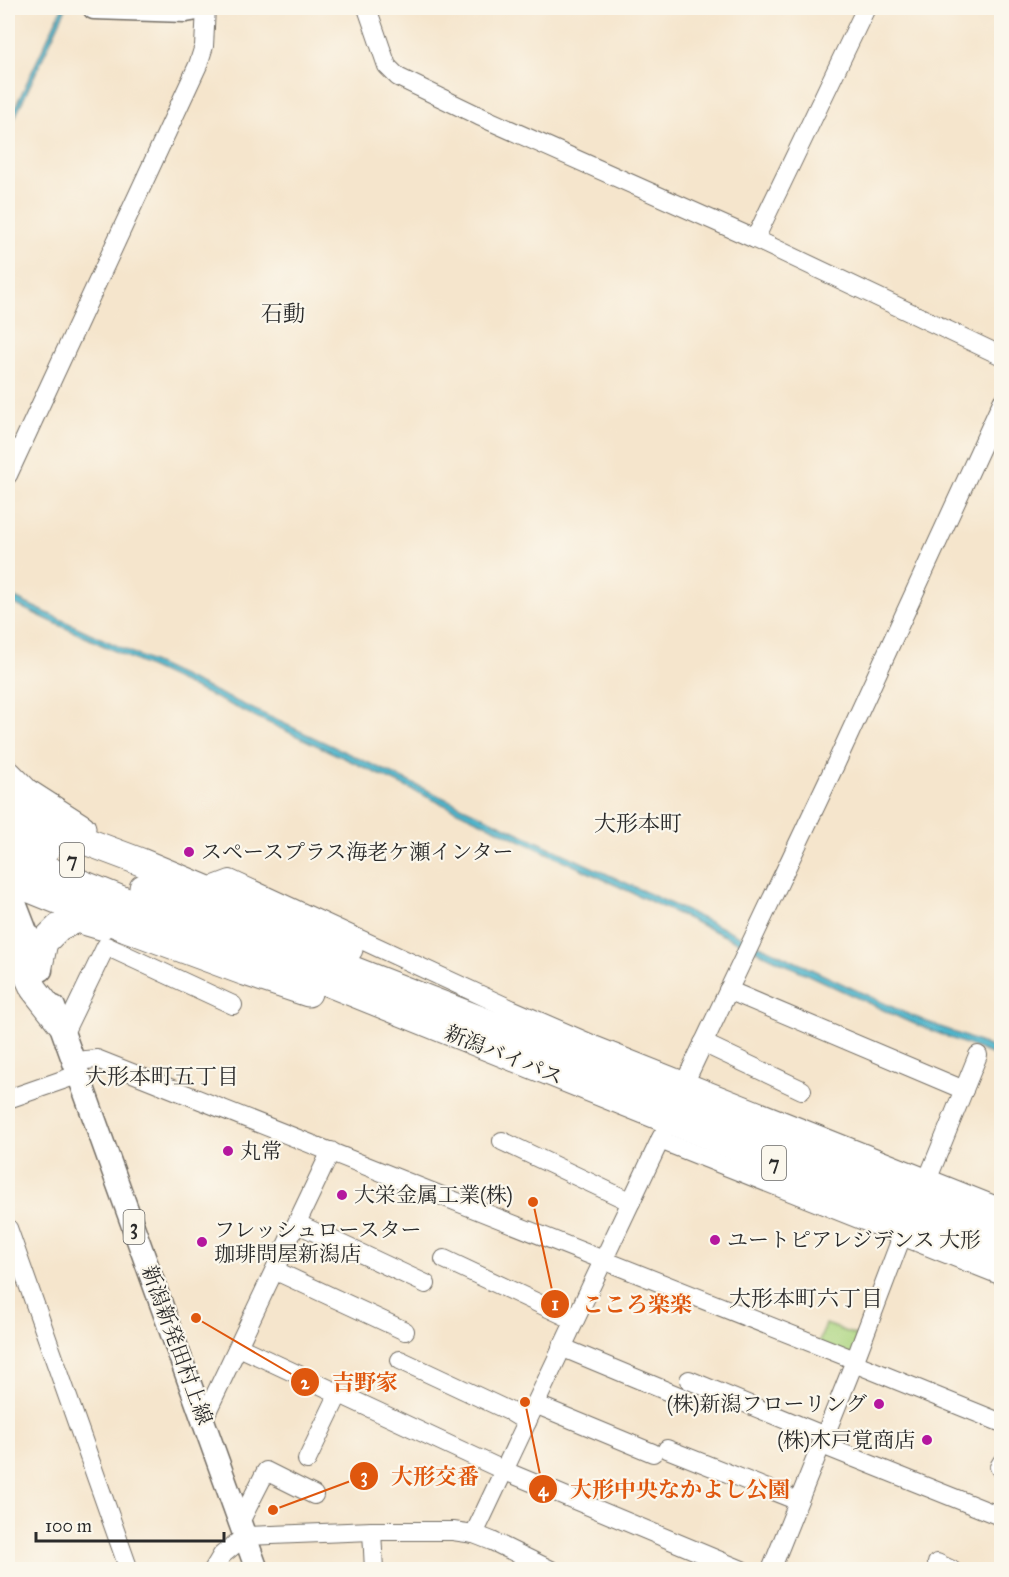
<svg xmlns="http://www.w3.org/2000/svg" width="1009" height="1577" font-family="'IM FELL Great Primer','Noto Serif JP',serif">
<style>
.park{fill:#add682;stroke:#6c8056;stroke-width:1.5}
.water{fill:#50b7ce;stroke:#3e717c;stroke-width:1.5}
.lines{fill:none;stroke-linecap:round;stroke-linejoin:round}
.minor-casing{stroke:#726c63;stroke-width:20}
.major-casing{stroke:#726c63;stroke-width:25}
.highway-casing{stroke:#726c63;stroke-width:29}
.minor{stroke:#fff;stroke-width:18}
.major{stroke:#fff;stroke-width:22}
.highway{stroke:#fff;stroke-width:27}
.poi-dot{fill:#b5179e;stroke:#fbf7ec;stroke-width:2}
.labels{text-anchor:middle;stroke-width:4.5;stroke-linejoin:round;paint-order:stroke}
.shield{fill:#fbf7ec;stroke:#696865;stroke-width:1.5}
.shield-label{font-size:20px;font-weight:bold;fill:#2b2b2b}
.poi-label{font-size:21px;fill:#2b2b2b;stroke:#fbf7ec;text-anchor:start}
.street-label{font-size:21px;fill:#2b2b2b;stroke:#fbf7ec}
.neighbourhood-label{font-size:22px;fill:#2b2b2b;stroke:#fbf7ec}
.leader{fill:none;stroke:#df570e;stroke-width:2}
.callout-dot{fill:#df570e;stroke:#fbf7ec;stroke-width:2}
.mark-label{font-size:18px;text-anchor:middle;font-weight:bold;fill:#fff}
.callout-label{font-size:22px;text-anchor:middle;font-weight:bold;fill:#df570e;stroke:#fbf7ec;stroke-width:4.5;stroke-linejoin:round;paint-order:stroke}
</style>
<rect width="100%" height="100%" fill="#fbf7ec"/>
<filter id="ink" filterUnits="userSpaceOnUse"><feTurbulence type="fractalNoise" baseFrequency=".0167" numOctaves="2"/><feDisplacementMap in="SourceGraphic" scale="12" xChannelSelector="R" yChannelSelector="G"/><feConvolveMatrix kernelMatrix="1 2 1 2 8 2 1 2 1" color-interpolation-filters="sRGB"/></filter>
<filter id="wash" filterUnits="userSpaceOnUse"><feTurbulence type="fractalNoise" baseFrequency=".008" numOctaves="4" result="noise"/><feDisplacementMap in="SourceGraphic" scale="24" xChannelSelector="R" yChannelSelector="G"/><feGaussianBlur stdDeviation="1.35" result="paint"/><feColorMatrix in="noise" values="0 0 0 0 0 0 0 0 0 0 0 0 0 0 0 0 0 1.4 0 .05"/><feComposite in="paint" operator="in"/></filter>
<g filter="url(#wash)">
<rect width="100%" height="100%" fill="#f5e5cc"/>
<path class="park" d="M826,1324L863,1338L855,1359L818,1344Z"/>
<g class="water">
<path d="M62,8H66L8,132V123Z"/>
<path d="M8,595L905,1013L1001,1051V1058L905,1020L8,601Z"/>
</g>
</g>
<g filter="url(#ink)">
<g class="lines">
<defs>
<g id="minor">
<path d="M367,8L387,66L398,77L479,116L755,239L1002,356"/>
<path d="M755,239L866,8"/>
<path d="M8,475L198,65L204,46L206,8"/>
<path d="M206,888L230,879L511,1009L594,1045L1002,1208"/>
<path d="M728,990L964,1090"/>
<path d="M64,1033L106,946L233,1005"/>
<path d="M703,1043L802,1090"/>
<path d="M75,1061L97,1059L855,1360"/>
<path d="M685,1082L837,761L1002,402"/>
<path d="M8,1099L80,1074"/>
<path d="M660,1140L1002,1276"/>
<path d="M502,1141L631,1202"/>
<path d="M928,1178L978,1055"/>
<path d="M298,1224L426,1284"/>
<path d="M8,1228L129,1570"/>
<path d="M444,1259L574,1320"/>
<path d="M276,1271L405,1331"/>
<path d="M239,1347L505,1471L742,1570"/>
<path d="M561,1347L681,1397"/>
<path d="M400,1360L509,1411L527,1422"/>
<path d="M854,1363L1002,1423"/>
<path d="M689,1380L825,1436"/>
<path d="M535,1404L653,1453"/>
<path d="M203,1420L331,1151"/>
<path d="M822,1445L1002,1517"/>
<path d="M667,1449L798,1501"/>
<path d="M307,1460L339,1393"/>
<path d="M999,1467L1002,1462"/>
<path d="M240,1522L266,1471L314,1495"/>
<path d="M372,1531L374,1570"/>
<path d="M474,1534L662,1136"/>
<path d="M937,1563L952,1570"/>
<path d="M213,1570L222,1555L245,1536L372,1531H453L474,1534L492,1541L551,1570"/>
<path d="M771,1570L854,1363L902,1236"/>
</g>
<g id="major">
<path d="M94,8L186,11L203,8"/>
<path d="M8,885L41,970"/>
<path d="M54,1007L257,1570"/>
</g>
<g id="highway">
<path d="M8,774L26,792L82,828"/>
<path d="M8,812L141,862L349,949"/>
<path d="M8,834L46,849"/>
<path d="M8,854L1002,1254"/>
<path d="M8,880L126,928L245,972L308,993"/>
<path d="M143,888L568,1054L1002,1227"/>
<path d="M8,941L17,953L34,989L60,1022"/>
<path d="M39,966L44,942L59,927L77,919L101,926"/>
</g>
</defs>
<use href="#minor" class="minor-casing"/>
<use href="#major" class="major-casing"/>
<use href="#highway" class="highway-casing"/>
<use href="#minor" class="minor"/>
<use href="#major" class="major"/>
<use href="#highway" class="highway"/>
</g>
</g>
<g class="poi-dot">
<circle cx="189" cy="852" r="6"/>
<circle cx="228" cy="1151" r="6"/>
<circle cx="342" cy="1195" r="6"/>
<circle cx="715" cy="1240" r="6"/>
<circle cx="202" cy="1242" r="6"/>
<circle cx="879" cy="1404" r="6"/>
<circle cx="927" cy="1440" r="6"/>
</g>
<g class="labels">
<g class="shield">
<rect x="60" y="843" width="24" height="34" rx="4.5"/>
<rect x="762" y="1146" width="24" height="34" rx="4.5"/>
<rect x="123.5" y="1210" width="21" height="34" rx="4.5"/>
</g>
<g class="shield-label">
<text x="72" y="867">7</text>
<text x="774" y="1170">7</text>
<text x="134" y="1234">3</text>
</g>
<g class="poi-label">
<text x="201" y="859">スペースプラス海老ケ瀬インター</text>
<text x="240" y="1158">丸常</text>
<text x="354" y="1202">大栄金属工業(株)</text>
<text x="214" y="1237">フレッシュロースター<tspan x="214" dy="24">珈琲問屋新潟店</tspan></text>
<text x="727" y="1247">ユートピアレジデンス 大形</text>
<text x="867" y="1411" text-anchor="end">(株)新潟フローリング</text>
<text x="915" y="1447" text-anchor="end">(株)木戸覚商店</text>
</g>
<g class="street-label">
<text transform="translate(504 1055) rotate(22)" y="7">新潟バイパス</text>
<text transform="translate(177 1345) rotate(70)" y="7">新潟新発田村上線</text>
</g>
<g class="neighbourhood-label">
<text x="283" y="321">石動</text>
<text x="638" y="831">大形本町</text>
<text x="162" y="1084">大形本町五丁目</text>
<text x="806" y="1306">大形本町六丁目</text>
</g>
</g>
<path class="leader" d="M533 1202L555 1304M196 1318L305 1382M273 1510L364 1476M525 1402L543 1489"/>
<g class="callout-dot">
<circle cx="533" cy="1202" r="6"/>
<circle cx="196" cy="1318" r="6"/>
<circle cx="273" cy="1510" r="6"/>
<circle cx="525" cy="1402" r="6"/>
<circle cx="555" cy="1304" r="15"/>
<circle cx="305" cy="1382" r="15"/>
<circle cx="364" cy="1476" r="15"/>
<circle cx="543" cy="1489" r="15"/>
</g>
<g class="mark-label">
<text x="555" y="1310">1</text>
<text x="305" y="1389">2</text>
<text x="364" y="1482">3</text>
<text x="543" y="1496">4</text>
</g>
<g class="callout-label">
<text x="637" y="1312">こころ楽楽</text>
<text x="365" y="1390">吉野家</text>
<text x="435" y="1484">大形交番</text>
<text x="680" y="1497">大形中央なかよし公園</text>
</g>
<rect width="1009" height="1577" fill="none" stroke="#fbf7ec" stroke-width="30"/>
<path d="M36 1532v9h188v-9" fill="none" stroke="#2b2b2b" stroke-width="3"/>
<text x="45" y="1532" font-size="18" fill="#2b2b2b" stroke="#fbf7ec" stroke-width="4.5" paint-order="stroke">100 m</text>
</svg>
